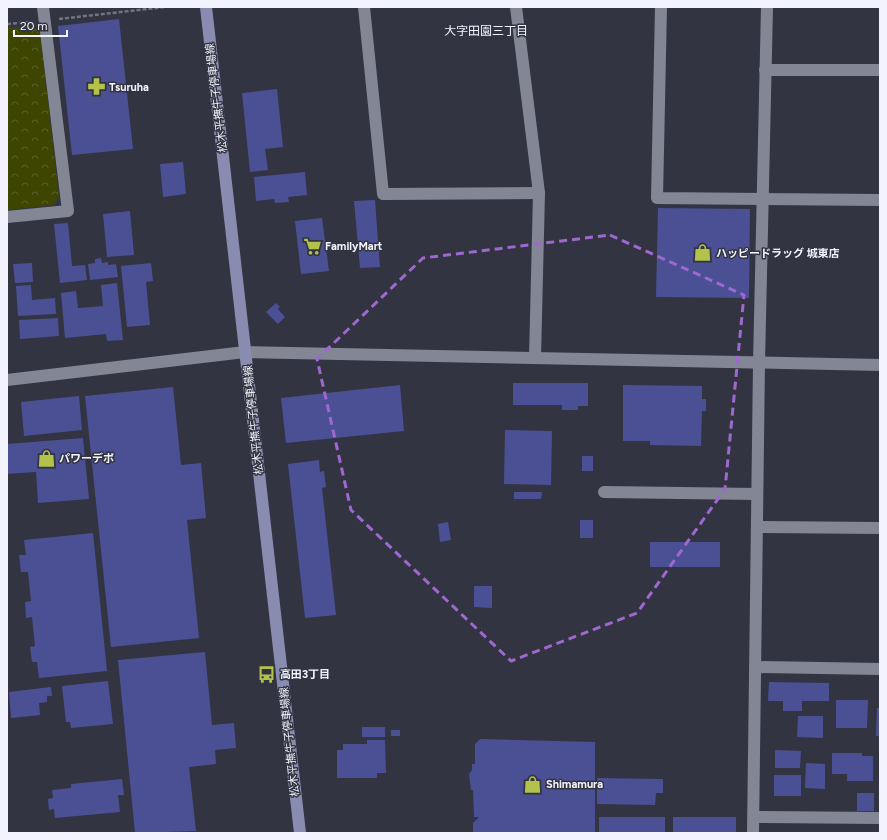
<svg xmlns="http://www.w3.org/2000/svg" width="887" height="840" font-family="Figtree,'Noto Sans JP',sans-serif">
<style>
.park{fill:url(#park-crowns)}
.building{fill:#4b5094}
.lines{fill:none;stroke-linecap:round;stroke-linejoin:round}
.path{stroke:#727480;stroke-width:2.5;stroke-dasharray:4 2;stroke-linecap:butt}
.minor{stroke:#838695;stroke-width:12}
.tertiary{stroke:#838695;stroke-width:12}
.secondary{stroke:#878cb0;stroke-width:12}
.marked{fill:none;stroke:#9f68d1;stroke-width:3;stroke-dasharray:8 5;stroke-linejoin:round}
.labels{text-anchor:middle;stroke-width:3;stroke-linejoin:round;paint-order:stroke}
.poi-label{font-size:11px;font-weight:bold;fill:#f2f3fc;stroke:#323441;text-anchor:start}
.street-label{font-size:11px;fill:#f2f3fc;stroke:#323441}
.neighbourhood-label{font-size:12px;fill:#f2f3fc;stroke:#323441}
</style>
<defs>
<pattern id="park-crowns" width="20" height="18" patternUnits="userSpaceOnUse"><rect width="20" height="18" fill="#3e4500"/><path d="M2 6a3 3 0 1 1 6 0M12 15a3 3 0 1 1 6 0" fill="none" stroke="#5a6026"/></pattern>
</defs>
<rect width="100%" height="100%" fill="#323441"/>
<path class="park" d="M39,25L59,197L53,205L7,210V28Z"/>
<g class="building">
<path d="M119,19L133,149L72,155L58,26Z"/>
<path d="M277,89L283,147L265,149L268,170L250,172L242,93Z"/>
<path d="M183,162L186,194L163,197L160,164Z"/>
<path d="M305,172L307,195L288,197L289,202L275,203L274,199L256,201L254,177Z"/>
<path d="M375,200L380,267L360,268L354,201Z"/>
<path d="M658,208L750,209L749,298L656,297Z"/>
<path d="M130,211L134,255L107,257L103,214Z"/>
<path d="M322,218L329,271L301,274L295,221Z"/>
<path d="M68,223L72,266L85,265L87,280L60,283L54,224Z"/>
<path d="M101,258L102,263L108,262V265L116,264L118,277L90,280L88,264L95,263V259Z"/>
<path d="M32,263L33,282L15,283L13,264Z"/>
<path d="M151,263L153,281L146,282L150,325L127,327L121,266Z"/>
<path d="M117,283L123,340L107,341L106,334L65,338L61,293L76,291L78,308L103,306L101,285Z"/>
<path d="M31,285L32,300L55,298L56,314L18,316L16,286Z"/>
<path d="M276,303L280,307L278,309L285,317L278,324L266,312Z"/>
<path d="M58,318L59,336L20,339L19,320Z"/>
<path d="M513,383H588V406H578V410H562V405H513Z"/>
<path d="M400,385L404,431L286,443L281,398Z"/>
<path d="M623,385L702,386V399H706V411H702L701,446L650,445V441H623Z"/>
<path d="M173,387L181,465L201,463L206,518L187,520L199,638L111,647L85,396Z"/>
<path d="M79,396L82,430L24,436L21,402Z"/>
<path d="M505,430L552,431L551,485L504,484Z"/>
<path d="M83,438L89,499L38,503L36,472L7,474V444Z"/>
<rect x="582" y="456" width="11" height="15"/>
<path d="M319,460L320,472L324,471L326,487L322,488L336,615L305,618L288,464Z"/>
<path d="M514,492H542L541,499H514Z"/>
<rect x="580" y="520" width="13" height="18"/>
<path d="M448,522L451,540L440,542L438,524Z"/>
<path d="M93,533L107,671L39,678L37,662H32L30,647L35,646L32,617L26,618L25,602L31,601L28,572H21L19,555H26L24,540Z"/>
<rect x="650" y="542" width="70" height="25"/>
<path d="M474,586H492V608L474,607Z"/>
<path d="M205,652L212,725L234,723L236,748L215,750L216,764L189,767L196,831L135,833L118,660Z"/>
<path d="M108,681L113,724L71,728L70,722H66L62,686Z"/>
<path d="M769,682L829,683V701H802V711H783V701H768Z"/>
<path d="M51,687L52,696H47V702L39,703L40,715L11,718L9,692Z"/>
<path d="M836,700H868L867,728H836Z"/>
<path d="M877,708H880V736H876Z"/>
<path d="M798,716H823V738L797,737Z"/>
<rect x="362" y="727" width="23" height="10"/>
<rect x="391" y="730" width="9" height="6"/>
<path d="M480,739L595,742V833H473V823L479,817H474L473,790H471L469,774L472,770V764H475V744Z"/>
<path d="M367,740H385L386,773H377V778H337V750H343V744H367Z"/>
<path d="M775,750L801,751L800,768H775Z"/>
<path d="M832,753H862V756H873V781H847V774H832Z"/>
<path d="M806,763L825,764V789L805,788Z"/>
<rect x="774" y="775" width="27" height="21"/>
<path d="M597,778L663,779V793H656L655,805L597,804Z"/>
<path d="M122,779L124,795H118L120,812L55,818L54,809L49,810L48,799L53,798L52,790L71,788V784Z"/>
<rect x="857" y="793" width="17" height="18"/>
<rect x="599" y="817" width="66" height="16"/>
<rect x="673" y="817" width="63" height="16"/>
</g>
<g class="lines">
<g class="path">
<path d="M59,19L165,7"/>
<path d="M7,24L30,22"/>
</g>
<g class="minor">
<path d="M364,7L383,194L539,193"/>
<path d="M516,7L539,193L535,358"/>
<path d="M661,7L657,198L880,200"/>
<path d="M765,70H880"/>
<path d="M7,217L68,211L43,7"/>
<path d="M604,492L757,494"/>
<path d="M757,527L880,528"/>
<path d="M755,667L880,669"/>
<path d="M754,817L880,818"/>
<path d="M753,833L759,363L767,7"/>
</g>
<path class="tertiary" d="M7,380L245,352L880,365"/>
<path class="secondary" d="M206,7L300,833"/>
</g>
<path class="marked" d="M610,235L744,295L725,489L637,613L511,661L351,510L317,359L423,258Z"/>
<defs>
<symbol id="pharmacy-bare" viewBox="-9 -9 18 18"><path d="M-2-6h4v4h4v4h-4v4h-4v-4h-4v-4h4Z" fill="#b3c24b" stroke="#323441" stroke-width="2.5" paint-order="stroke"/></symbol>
<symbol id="supermarket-bare" viewBox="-9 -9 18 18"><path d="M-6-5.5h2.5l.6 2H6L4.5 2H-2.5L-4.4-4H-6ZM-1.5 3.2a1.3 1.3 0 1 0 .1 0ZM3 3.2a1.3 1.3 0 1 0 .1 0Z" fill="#b3c24b" stroke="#323441" stroke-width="2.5" paint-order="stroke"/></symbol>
<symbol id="shop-bare" viewBox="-9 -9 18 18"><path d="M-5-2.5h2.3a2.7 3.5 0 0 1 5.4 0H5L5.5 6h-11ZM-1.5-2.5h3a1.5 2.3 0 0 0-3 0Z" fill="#b3c24b" stroke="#323441" stroke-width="2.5" paint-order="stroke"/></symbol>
<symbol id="bus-bare" viewBox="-9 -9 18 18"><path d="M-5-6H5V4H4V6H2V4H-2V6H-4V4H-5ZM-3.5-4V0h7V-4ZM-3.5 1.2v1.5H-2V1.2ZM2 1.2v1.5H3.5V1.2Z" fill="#b3c24b" stroke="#323441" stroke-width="2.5" paint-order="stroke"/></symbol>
</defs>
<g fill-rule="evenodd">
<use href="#pharmacy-bare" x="84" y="74" width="25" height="25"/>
<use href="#supermarket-bare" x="300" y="234" width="25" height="25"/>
<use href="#shop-bare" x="690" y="240" width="25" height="25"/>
<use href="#shop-bare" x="34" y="446" width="25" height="25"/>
<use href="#bus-bare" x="254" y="662" width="25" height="25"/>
<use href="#shop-bare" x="520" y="772" width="25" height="25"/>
</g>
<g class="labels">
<g class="poi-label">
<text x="109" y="91">Tsuruha</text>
<text x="325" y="250">FamilyMart</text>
<text x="716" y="257">ハッピードラッグ 城東店</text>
<text x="59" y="462">パワーデポ</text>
<text x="280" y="678">高田3丁目</text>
<text x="546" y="788">Shimamura</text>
</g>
<g class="street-label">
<text transform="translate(216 98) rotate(-97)" y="4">松木平撫牛子停車場線</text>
<text transform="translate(253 420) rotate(-96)" y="4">松木平撫牛子停車場線</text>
<text transform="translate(289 742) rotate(-96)" y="4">松木平撫牛子停車場線</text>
</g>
<g class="neighbourhood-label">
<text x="486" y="35">大字田園三丁目</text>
</g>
</g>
<rect width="887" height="840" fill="none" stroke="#f2f3fc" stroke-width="16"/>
<path d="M14 30v6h53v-6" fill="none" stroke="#f2f3fc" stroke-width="2"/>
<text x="20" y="30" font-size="12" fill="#f2f3fc" stroke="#323441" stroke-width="3" paint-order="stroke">20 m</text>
</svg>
